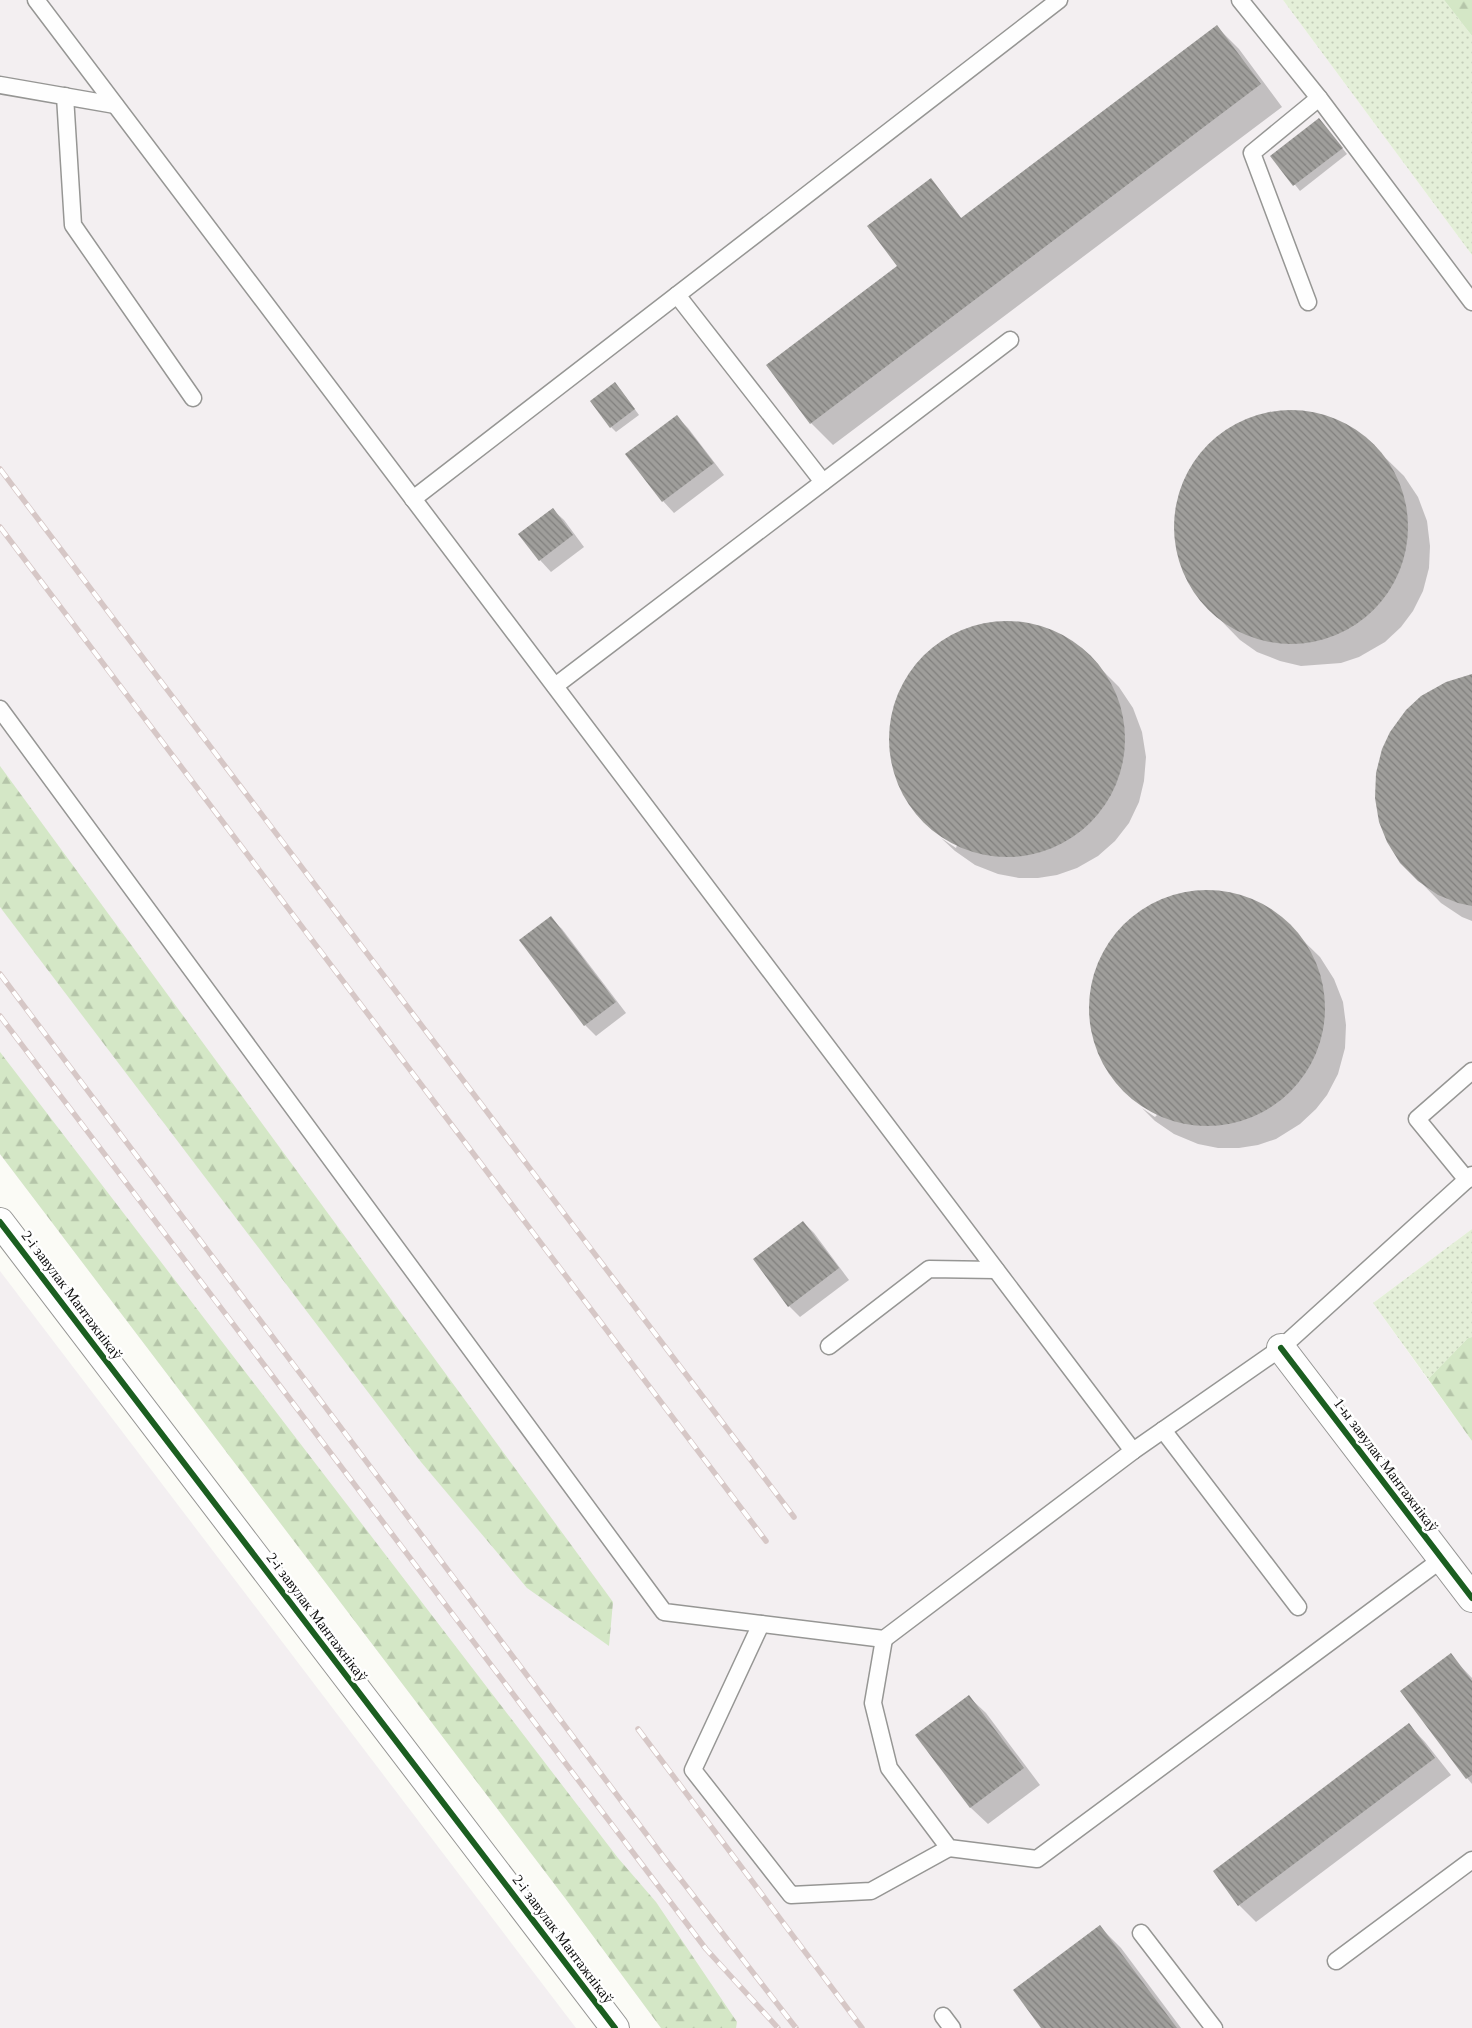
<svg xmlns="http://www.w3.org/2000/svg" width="1472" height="2028" font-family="Georgia,serif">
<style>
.industrial{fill:#f3eff1}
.grass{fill:url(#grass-dots)}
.forest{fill:url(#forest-firs)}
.shadow{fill:#0003}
.building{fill:url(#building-back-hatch)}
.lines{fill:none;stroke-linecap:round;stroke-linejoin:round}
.lane-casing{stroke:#969694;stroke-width:19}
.street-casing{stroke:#969694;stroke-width:30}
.lane{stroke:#fefefe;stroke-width:16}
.street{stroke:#fefefe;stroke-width:28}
.rail-casing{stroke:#d6c7c6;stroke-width:5.5}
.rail{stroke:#fff;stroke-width:4;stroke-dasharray:11;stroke-linecap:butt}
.cycleway-casing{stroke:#fff;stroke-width:9}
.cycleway{stroke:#1b5e20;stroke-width:6}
.labels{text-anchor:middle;stroke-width:5;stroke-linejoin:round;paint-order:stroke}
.street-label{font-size:15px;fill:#101010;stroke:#fff}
</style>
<defs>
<pattern id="grass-dots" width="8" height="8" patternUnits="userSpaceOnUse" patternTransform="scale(1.25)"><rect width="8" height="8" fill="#e4efd8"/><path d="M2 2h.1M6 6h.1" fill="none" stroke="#c3ccb8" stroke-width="1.8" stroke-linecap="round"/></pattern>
<pattern id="forest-firs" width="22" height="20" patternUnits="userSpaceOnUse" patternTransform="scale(1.25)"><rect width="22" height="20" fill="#d4e7c6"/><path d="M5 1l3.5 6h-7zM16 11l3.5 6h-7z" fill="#b5c5a9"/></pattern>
<pattern id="building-back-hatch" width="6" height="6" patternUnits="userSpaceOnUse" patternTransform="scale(1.25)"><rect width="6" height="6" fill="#9f9e9b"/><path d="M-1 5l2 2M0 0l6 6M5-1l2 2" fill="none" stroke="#807f7d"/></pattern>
</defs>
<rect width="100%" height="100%" fill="#fbfbf6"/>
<g class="industrial">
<path d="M0,0H1283L1472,255V1229L1373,1303L1472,1441V2028H661L565,1898L0,1154Z"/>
<path d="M0,1271L576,2028H0Z"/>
</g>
<g class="grass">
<path d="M1283,0H1444L1472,36V255Z"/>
<path d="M1472,1229V1337L1468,1338L1428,1379L1373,1303Z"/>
</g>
<g class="forest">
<path d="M1444,0H1472V36Z"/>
<path d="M0,766L613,1602L609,1646L527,1588L421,1462L0,907Z"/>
<path d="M0,1052L618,1858L656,1902L737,2022L736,2028H661L565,1898L0,1154Z"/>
<path d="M1472,1337V1441L1428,1379L1468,1338Z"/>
</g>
<g class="shadow">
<path d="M1217,27L1239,49L1282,107L833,445L811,423L768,365L899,266L931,179L962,219Z"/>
<path d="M1319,119L1347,154L1300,191L1272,156Z"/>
<path d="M620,389L639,415L616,432L611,427Z"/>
<path d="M1284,411L1306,412L1324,416L1348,426L1363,436L1404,476L1418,497L1427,521L1430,546L1429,568L1423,591L1413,611L1401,627L1385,642L1359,657L1341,663L1301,666L1280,661L1257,652L1240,640L1200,599L1186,578L1179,558L1175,534L1176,510L1181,488L1190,469L1204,450L1222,433L1245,420L1265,414Z"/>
<path d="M677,417L688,428L724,475L674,513L663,501L627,454Z"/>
<path d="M552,509L564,520L584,547L551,572L540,560L520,534Z"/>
<path d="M999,622H1019L1041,627L1061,636L1079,647L1119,687L1133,708L1142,732L1146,757L1144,781L1139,802L1129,823L1115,841L1098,856L1077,868L1057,875L1038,878H1019L998,874L975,865L955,851L941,838L956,848L957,845L933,830L914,810L901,789L894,770L890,745L891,720L896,700L905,681L920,660L935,646L954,634L981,624Z"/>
<path d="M1472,675V921L1462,917L1441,903L1401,862Z"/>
<path d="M1200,892H1220L1241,897L1261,905L1279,917L1320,957L1334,979L1343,1002L1346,1025L1345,1048L1338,1074L1327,1095L1316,1109L1300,1124L1276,1139L1258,1145L1239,1148H1218L1198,1144L1174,1134L1155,1121L1142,1108L1155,1117L1157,1115L1134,1100L1115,1080L1102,1059L1094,1039L1090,1016L1091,992L1096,971L1105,950L1116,935L1138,913L1157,902L1178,895Z"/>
<path d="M551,918L562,929L626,1013L596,1036L585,1025Z"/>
<path d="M803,1222L814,1233L849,1280L800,1317L789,1306Z"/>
<path d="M1450,1655L1472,1678V1784L1467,1778Z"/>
<path d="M969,1697L986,1713L1040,1785L988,1824L971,1808L917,1736Z"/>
<path d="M1409,1725L1425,1742L1451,1775L1256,1922L1239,1905L1214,1872Z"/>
<path d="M1100,1927L1121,1948L1181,2028H1043Z"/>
</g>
<g class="building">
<path d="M1217,25L1261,84L810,424L766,365L897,266L867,226L931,178L961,218Z"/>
<path d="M1319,118L1343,148L1293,186L1270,156Z"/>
<path d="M615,382L635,409L610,428L590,401Z"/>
<circle cx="1291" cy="527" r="117"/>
<path d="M677,415L714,463L662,502L625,454Z"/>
<path d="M553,508L573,535L539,561L518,534Z"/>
<circle cx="1007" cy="739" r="118"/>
<path d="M1472,674V906L1458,903L1438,895L1418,881L1400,863L1387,842L1379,822L1375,798L1376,773L1382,749L1390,732L1406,710L1421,696L1446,682Z"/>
<circle cx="1207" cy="1008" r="118"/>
<path d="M551,916L616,1002L584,1026L519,940Z"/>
<path d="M803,1221L839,1268L788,1307L753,1259Z"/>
<path d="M1451,1653L1472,1681V1775L1466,1779L1400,1691Z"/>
<path d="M969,1695L1024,1768L970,1808L915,1735Z"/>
<path d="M1409,1723L1435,1758L1238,1906L1213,1871Z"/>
<path d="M1100,1925L1177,2028H1041L1013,1990Z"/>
</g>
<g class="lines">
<defs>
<g id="lane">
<path d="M36,0L1133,1451L1281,1348L1472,1175"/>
<path d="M1240,0L1319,98L1472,302"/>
<path d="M0,85L115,105"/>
<path d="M65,96L73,225L193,398"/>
<path d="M677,295L823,482"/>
<path d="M1308,302L1252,153L1319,98"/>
<path d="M413,499L1059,0"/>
<path d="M555,686L1010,340"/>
<path d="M0,709L664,1612L884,1639L1133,1451"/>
<path d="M1467,1180L1417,1119L1472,1071"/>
<path d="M829,1346L929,1269L996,1270"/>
<path d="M1163,1430L1298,1607"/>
<path d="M761,1624L693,1770L791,1895L871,1891L949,1848"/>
<path d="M884,1639L873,1703L889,1768L949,1848L1037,1859L1442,1559"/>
<path d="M1141,1933L1214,2028"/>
<path d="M1336,1961L1472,1860"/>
<path d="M943,2016L952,2028"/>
</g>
<g id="street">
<path d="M0,1222L615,2028"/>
<path d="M1281,1348L1472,1598"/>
</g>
</defs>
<use href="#lane" class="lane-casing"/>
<use href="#street" class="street-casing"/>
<use href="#lane" class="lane"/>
<use href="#street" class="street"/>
<defs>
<g id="rail">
<path d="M0,469L794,1517"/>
<path d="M0,527L766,1541"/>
<path d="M0,974L668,1863L796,2028"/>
<path d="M0,1016L706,1949L778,2028"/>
<path d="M638,1729L862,2028"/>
</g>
</defs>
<use href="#rail" class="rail-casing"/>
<use href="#rail" class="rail"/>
<defs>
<g id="cycleway">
<path d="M0,1222L615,2028"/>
<path d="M1281,1348L1472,1598"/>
</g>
</defs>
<use href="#cycleway" class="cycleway-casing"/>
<use href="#cycleway" class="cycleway"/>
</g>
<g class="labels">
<g class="street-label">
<text transform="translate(72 1295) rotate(53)" y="5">2-і завулак Мантажнікаў</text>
<text transform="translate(1386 1465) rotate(53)" y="5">1-ы завулак Мантажнікаў</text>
<text transform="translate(317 1617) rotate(53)" y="5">2-і завулак Мантажнікаў</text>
<text transform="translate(563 1939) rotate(53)" y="5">2-і завулак Мантажнікаў</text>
</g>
</g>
</svg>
